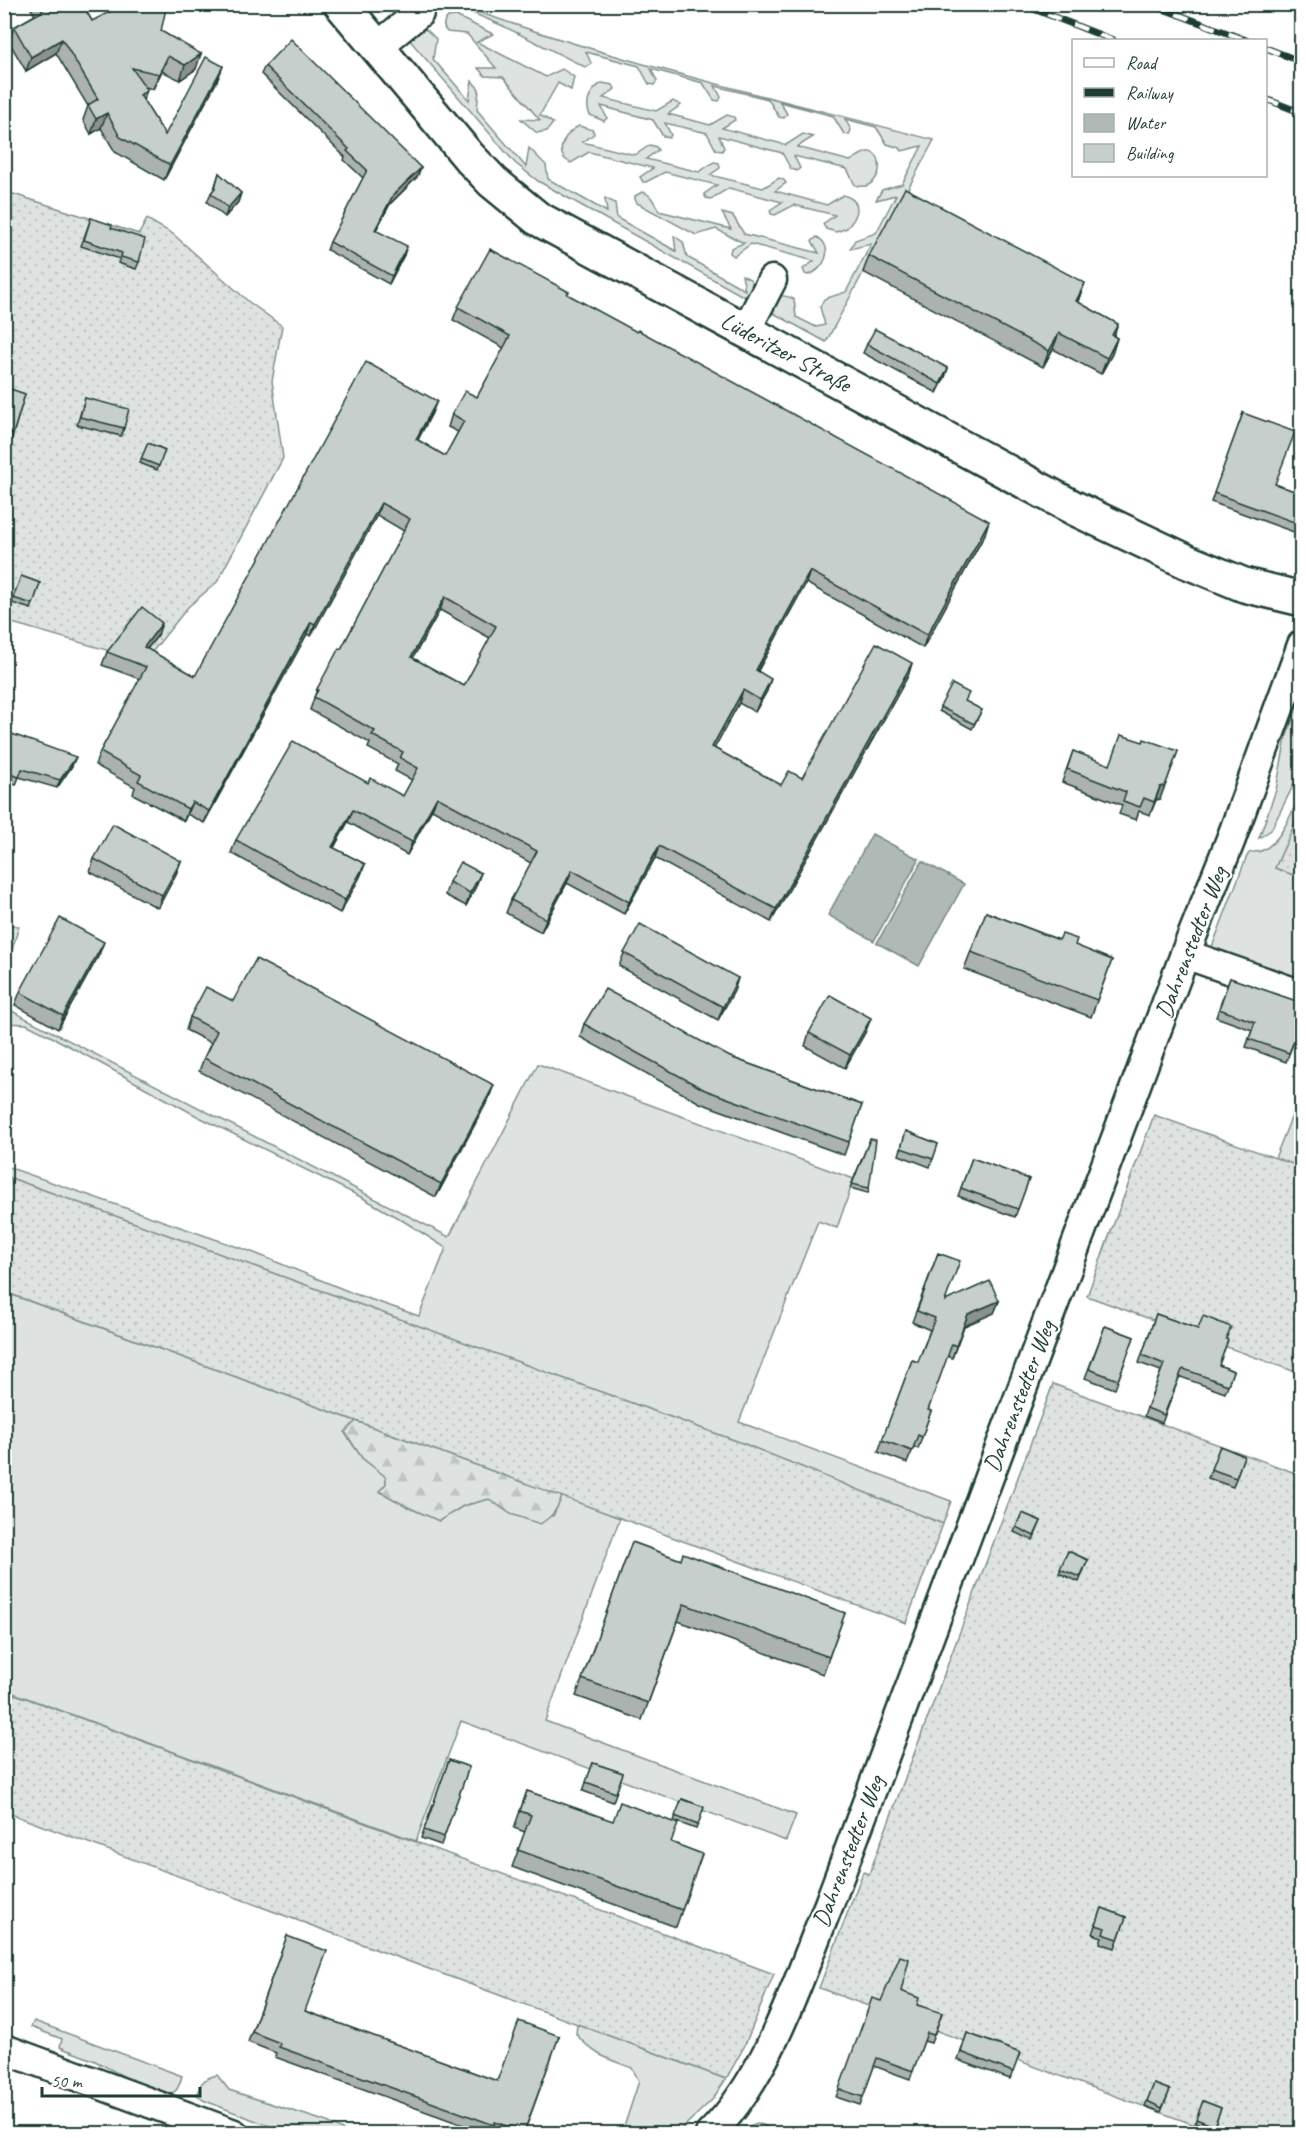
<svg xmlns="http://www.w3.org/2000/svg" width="1306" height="2138" font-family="Caveat,sans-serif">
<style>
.grass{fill:#dee3e2;stroke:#7e908b;stroke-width:1.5}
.forest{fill:url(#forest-firs);stroke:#7e908b;stroke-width:1.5}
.garden{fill:url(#garden-dots);stroke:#7e908b;stroke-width:1.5}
.water{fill:#afbab7;stroke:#758883;stroke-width:1.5}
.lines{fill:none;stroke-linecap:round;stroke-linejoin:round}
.stream{stroke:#758883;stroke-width:6}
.minor-casing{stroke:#1f3d34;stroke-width:33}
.major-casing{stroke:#1f3d34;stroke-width:38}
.minor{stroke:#fff;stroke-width:28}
.major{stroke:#fff;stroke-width:33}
.rail-casing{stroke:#1f3d34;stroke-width:7}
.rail{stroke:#fff;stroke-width:4.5;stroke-dasharray:14;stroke-linecap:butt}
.wall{fill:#abb2af;stroke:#1f3d34;stroke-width:1.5;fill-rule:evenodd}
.shaded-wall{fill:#8b918f;stroke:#1f3d34;stroke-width:1.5}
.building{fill:#c7cfcc;stroke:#1f3d34;stroke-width:1.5;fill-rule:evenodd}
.labels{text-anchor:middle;stroke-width:4.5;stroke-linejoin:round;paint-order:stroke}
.street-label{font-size:24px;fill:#1f3d34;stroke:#fff}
</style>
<defs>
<pattern id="forest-firs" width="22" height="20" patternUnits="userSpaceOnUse" patternTransform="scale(1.5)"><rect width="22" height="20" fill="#dee3e2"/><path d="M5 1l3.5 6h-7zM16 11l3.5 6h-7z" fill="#bec4c2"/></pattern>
<pattern id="garden-dots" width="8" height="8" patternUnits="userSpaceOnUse" patternTransform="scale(1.5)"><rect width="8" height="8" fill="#dee3e2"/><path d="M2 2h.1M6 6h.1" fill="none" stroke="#bec4c2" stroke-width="1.8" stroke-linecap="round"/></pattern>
</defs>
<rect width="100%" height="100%" fill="#fff"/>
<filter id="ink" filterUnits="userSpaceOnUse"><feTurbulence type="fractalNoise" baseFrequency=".0167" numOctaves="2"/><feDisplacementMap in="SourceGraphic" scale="12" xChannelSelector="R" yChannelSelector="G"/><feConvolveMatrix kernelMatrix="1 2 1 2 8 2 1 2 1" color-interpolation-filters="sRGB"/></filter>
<g filter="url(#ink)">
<g class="grass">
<path d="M454,5H459C614,62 775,98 934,140L826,342L766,309C776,297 778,292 794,299L796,317L816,327L825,325L820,307L824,299L846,292L871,244L850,249L855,240L876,233L896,195L876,200L882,190L902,184L922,146L902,151L900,148L887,144L876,127L845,119L851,130L849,135L844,134L833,116L780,102L787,114L784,118L779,117L768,99L715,86L721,97L719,101L714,100L703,83L651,69L657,81L654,85L649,84L639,66L586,52L591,63L590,65L585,67L501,25Z"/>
<path d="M456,16L493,34L477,42L546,77L562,69L574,77L571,90L558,83L540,115L553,123L547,131L537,133L521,119L540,120L503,77L485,76L478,68H496L467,34L447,32C442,27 443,22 448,17Z"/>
<path d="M420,29L427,30L436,39L433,59L469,100L472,81L479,89L477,110L526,167L529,148L546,165L548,179L607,212L605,198L615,203L617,218L676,251L674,236L683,242L687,257L745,290L742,275L750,279L754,286L748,299L538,181L515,163L407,37Z"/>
<path d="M602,83L613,85L615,89L603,98L656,111L673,101L681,105L668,114L710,125L727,115L734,117L735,120L722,128L786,145L803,134L813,137L797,147L850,161C860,156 870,145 878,158C883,174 872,191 855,185L847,169L794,156L800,168L797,171L791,169L782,153L719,136L724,148L722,151L716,150L707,133L665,123L671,135L669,138L663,136L653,120L601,106L607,118L604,121L590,115C584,103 591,89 602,83Z"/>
<path d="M579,126L593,130L594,134L582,142L635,155L650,145L656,147L658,150L646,159L699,172L714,162L719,163L720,168L710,175L763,188L779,178L784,180L786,183L775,191L827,205L843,195C863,201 859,215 847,228L836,232L826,229L823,224L835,215L794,205L775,215L771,214L770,210L782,202L729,188L711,199L706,198L704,194L717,185L665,172L646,182H643L640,177L653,168L589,152L571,163C552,154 565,132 579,126Z"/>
<path d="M642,192C651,193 655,204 659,211L731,229L722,213L733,216L744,234L819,253L812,241L817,237C835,247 825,270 808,275L805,274L803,269L814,261L751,244L734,256L730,253L731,248L744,243L716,229L696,235L637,203L635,199V196Z"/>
<path d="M1301,696V770L1271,830L1259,838L1276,790L1286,738Z"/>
<path d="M1301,793V810L1275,868L1301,878V991L1211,957L1212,947L1246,858L1249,853C1254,851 1258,853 1263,850C1282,841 1292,811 1301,793Z"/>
<path d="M5,924L19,926L5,974L4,924Z"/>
<path d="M4,1007L449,1237L538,1064L854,1179L837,1228L818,1221L739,1422L951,1501L943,1524L742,1443L5,1176V1166L252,1252L355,1294L419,1316L446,1248L405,1222L363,1198L197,1116L56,1039L26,1024L5,1023Z"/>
<path d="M1301,1093V1167L1275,1158Z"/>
<path d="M4,1292L356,1421L345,1433L362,1458L386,1477V1484L380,1491L408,1507L439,1521L463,1506L489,1499L511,1514L553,1516L562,1496L620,1518L545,1721L796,1815L786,1841L461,1721L416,1841L5,1690Z"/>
<path d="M34,2021L182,2076C180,2082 179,2089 174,2092C160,2100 110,2068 95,2061C84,2056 71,2052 60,2047L62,2039L31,2027Z"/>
<path d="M577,2024L726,2079L712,2100L677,2133H622L639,2081L632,2068C606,2058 595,2056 576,2034Z"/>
<path d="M217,2075L229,2090L327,2122L348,2133H287L203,2100L198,2096C198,2083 205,2078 217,2075Z"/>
<path d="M757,2123L785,2133H735L738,2130Z"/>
</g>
<path class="forest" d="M356,1421L562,1496C557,1510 552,1517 540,1524L511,1514L489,1499L463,1506L439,1521L408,1507L379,1491L386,1484V1477L362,1458L345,1432Z"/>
<g class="garden">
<path d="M4,191L139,234L147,219L173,234L249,302L282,326L272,381L283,458L217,582L188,607L145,661L5,621Z"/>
<path d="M1301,810V878L1275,868Z"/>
<path d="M1154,1115L1301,1167V1374L1087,1296Z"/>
<path d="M5,1176L742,1443L943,1524L906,1623L5,1292Z"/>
<path d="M1053,1384L1298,1474L1301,1464V2133H1217L819,1988L863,1872L869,1874Z"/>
<path d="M4,1690L774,1974L744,2047L726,2079L5,1812Z"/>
</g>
<g class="water">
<path d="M872,834L919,859L874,941L828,915Z"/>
<path d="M922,861L964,884L919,966L877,943Z"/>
</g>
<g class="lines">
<path class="stream" d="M4,928L5,927"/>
<defs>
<g id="minor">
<path d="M377,47L419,13"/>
<path d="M746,330L772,280"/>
<path d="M1185,954L1302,995"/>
<path d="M4,2049L234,2134"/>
<path d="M710,2134C769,2076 798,1979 829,1904L1185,954L1231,839L1302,645"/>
</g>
<path id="major" d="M341,4L469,157L493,182L537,218L1074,508L1188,562L1244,585L1302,599"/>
</defs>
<use href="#minor" class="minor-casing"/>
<use href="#major" class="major-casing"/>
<use href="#minor" class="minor"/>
<use href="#major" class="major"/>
<defs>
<g id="rail">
<path d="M1021,4L1113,40"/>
<path d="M1150,4L1246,40"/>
<path d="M1281,4L1302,12"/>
<path d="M1266,48L1302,62"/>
<path d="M1266,99L1302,113"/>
</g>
</defs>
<use href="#rail" class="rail-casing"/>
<use href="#rail" class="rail"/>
</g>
<g class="wall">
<path d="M28,4H82L92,21L161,31L196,69L180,80L162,71L153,89L145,87L147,90L143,100L165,135L223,66L217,81L164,180L115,152L101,128L91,134L83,120L88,106L56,53L26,71L9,42L14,27L35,15Z"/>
<path d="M265,66L421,168L417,177L390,204L376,230L404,255L389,284L327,250L330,242L363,178L344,160L345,157L261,74Z"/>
<path d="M219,173L241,193L238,202L225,217L207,202L211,193L214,189Z"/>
<path d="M91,218L139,262L136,269L118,263L120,259L81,246Z"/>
<path d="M869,256L1079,299L1078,302L1118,324L1114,336L1117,338L1112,354L1101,374L1053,349L1043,367L863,272Z"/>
<path d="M568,295L985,534L923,648L806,583L758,671L767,691L755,712L739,703L714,748L781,785L802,778L912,663L908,676L771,922L655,858L624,914L567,883L541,932L506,913L511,900L531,863L432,809L407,855L348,822L334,848L365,864L360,877L340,913L231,853L236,840L368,783L403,796L412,780L395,771L398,764L368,748L370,743L310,710L317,689L341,649L404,531L377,515L311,636L307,634L204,823L187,814L184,821L133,794L135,787L95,765L100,752L140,679L102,665L107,652L158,635L147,649L195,676L432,413L418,440L445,456L458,432L448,427L452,414L477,397L504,348L453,320L458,307ZM440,610L490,638L464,686L413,658Z"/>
<path d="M867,344L948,368L945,377L937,393L863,353Z"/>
<path d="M4,388L25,394L12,438L4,436Z"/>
<path d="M85,398L124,428L121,436L77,425Z"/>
<path d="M1243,413L1275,484L1302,494V535L1211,502Z"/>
<path d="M148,443L165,450L157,470L140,463Z"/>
<path d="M21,576L40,583L31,609L12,603Z"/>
<path d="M965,701L982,710L972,729L939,711L940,707Z"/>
<path d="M1073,751L1160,799L1156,800L1150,815L1139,811L1136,820L1119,814L1122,805L1062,782Z"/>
<path d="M4,757L72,766L57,788L19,777L16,785L4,781Z"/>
<path d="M94,859L181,861L176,874L158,908L90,872Z"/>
<path d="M449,882L476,886L466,906L445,895Z"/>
<path d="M986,912L1112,960L1091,1017L964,969Z"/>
<path d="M624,953L738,978L734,991L718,1020L619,966Z"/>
<path d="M99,955L58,1029L15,1005L20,992Z"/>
<path d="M1230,978L1302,1003V1047L1293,1044L1286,1062L1246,1047L1252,1030L1216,1017Z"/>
<path d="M233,1001L489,1098L436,1197L199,1071L204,1058L211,1043L186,1030L190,1017Z"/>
<path d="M584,1024L730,1057L862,1105L844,1155L700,1103L580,1037Z"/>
<path d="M866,1031L845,1068L805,1046L809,1033Z"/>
<path d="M906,1131L938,1144L930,1167L899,1155Z"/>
<path d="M870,1139L869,1188L868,1193L850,1188Z"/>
<path d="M972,1158L1029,1179L1015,1217L958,1196Z"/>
<path d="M938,1253L945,1301H999L994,1313L964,1326L952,1358L947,1356L928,1410L931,1411L918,1449L914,1447L907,1463L878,1452L912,1360L918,1362L930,1330L912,1322Z"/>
<path d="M1156,1314L1226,1339L1219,1365L1233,1371L1225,1393L1181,1377L1179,1378L1162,1423L1144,1416L1161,1371L1139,1363Z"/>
<path d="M1105,1326L1134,1337L1115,1389L1085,1378Z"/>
<path d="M1220,1446L1244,1456L1233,1487L1208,1478Z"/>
<path d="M1022,1513L1041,1521L1033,1540L1014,1532Z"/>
<path d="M632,1542L681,1560L845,1613L823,1674L678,1621L642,1720L576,1696Z"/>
<path d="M1068,1551L1088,1560L1079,1582L1059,1573Z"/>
<path d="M449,1760L469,1767L441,1845L421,1838Z"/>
<path d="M593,1763L623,1773L613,1802L583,1791Z"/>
<path d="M527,1791L702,1854L676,1927L512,1867L525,1832L514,1828Z"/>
<path d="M682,1799L704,1807L696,1829L674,1821Z"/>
<path d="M1102,1908L1126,1917L1115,1948L1100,1943L1102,1937L1093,1934Z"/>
<path d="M287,1936L305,2011L497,2081L559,2036L524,2133H496L492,2132L491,2133H485L275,2057L276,2053L248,2042Z"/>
<path d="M901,1991L917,2005L942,2013L931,2043L924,2041L910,2079L874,2066L860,2105L836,2097L839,2089L881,2001Z"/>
<path d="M967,2033L1020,2053L1010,2079L958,2060Z"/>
<path d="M1154,2084L1170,2090L1161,2112L1145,2106Z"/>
<path d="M1203,2101L1221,2108L1213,2130L1195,2123Z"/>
</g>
<g class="shaded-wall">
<path d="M62,39L56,53L26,71L31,57Z"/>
<path d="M201,54L196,69L180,80L185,65Z"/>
<path d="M168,56L162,71L153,89L159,74Z"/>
<path d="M223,66L217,81L164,180L170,165Z"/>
<path d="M147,90L141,105L140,95Z"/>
<path d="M107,113L101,128L91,134L96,119Z"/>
<path d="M421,168L417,177L390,204L372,238L375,230L393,195Z"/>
<path d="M241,193L238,202L225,217L228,208Z"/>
<path d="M407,246L404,255L389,284L392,276Z"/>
<path d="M1085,283L1079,299L1070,317L1076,301Z"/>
<path d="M1059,333L1053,349L1043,367L1049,351Z"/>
<path d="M1117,338L1112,354L1101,374L1107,358Z"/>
<path d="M948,368L945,377L937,393L940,384Z"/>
<path d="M437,401L432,413L411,452L416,439Z"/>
<path d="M381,503L377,515L311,636L315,624Z"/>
<path d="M989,521L985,534L923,648L927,635Z"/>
<path d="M810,571L806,583L751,683L756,670Z"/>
<path d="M445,597L440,610L406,670L411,657Z"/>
<path d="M311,622L307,634L204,823L209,811Z"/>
<path d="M162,623L158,635L139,659L144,647Z"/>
<path d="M912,663L908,676L771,922L776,909Z"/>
<path d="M771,679L767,691L755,712L760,700Z"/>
<path d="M743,690L739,703L708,760L712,747Z"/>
<path d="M1178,751L1160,799L1156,800L1150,815L1160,787Z"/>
<path d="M76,757L72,766L57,788L60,780Z"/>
<path d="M437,797L432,809L407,855L412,842Z"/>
<path d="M192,802L187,814L184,821L188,809Z"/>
<path d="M353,810L348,822L327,859L332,847Z"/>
<path d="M659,846L655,858L624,914L629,902Z"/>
<path d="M181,861L176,874L158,908L162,895Z"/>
<path d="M365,864L360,877L340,913L345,900Z"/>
<path d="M572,870L567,883L541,932L546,919Z"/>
<path d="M481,873L476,886L466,906L470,893Z"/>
<path d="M104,942L99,955L58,1029L63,1016Z"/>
<path d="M738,978L734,991L718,1020L723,1007Z"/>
<path d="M871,1018L866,1031L845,1068L850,1055Z"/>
<path d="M494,1085L489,1098L436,1197L441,1184Z"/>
<path d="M999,1301L994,1313L964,1326L952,1358L968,1314Z"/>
</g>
<g class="building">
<path d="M41,4H82L92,21L125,4H167L161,31L201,54L185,65L168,56L159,74L132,68L147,90L140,95L165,135L206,57L223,66L170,165L120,137L107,113L96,119L88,105L98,99L62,39L31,57L14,27L43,11L39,5Z"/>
<path d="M291,39L421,168L393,195L375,230L407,246L392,276L330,242L367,170L347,151L349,149L265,66Z"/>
<path d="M219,173L241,193L228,208L211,193L215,188Z"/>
<path d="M905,188L1085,283L1076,301L1118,324L1112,335L1117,338L1107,358L1059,333L1049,351L869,256Z"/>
<path d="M91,218L112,225L111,228L145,239L139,262L121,257L122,253L84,240Z"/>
<path d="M490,249L569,292L567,294L637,332L638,330L989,521L927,635L810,571L756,670L771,679L760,700L743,690L712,747L781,785L789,771L802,778L876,643L912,663L776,909L659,846L629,902L572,870L546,919L511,900L537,851L437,797L412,842L353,810L332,847L365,864L345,900L236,840L293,741L368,783L370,778L403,796L418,768L400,758L403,752L372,735L375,731L314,697L318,690L317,689L339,648L341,649L410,519L381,503L315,624L311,622L209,811L192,802L188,809L138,781L141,775L100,752L146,667L107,652L142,607L162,623L144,647L195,676L366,362L437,401L416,439L445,456L464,421L452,414L465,391L477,397L510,336L458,307ZM445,597L496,626L464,686L411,657Z"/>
<path d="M875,329L948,368L940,384L867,344Z"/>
<path d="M5,387L25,394L13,434L4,431Z"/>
<path d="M85,398L129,409L124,428L80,417Z"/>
<path d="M1243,413L1295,432L1275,484L1302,494V525L1214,493Z"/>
<path d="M148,443L165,450L159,466L141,459Z"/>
<path d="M21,576L40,583L33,604L13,598Z"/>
<path d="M952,684L969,693L965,701L982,710L974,724L940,707Z"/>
<path d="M12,734L76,757L60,780L22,769L19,777L4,772V757Z"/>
<path d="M1121,735L1143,742L1144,739L1178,751L1165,786L1160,787L1154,802L1144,798L1140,807L1123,801L1126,792L1067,769L1073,751L1110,765Z"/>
<path d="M113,824L181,861L162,895L94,859Z"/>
<path d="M460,862L481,873L470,893L449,882Z"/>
<path d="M986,912L1059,940L1062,934L1077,939L1075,945L1112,960L1097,1000L971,952Z"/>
<path d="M60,918L104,942L63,1016L20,992Z"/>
<path d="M640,924L738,978L723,1007L624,953Z"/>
<path d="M256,959L494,1085L441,1184L204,1058L217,1031L190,1017L206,987L233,1001Z"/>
<path d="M1230,978L1302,1003V1038L1296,1036L1289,1053L1249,1039L1255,1022L1219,1009Z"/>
<path d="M605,989L730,1057L862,1105L849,1142L705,1090L584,1024Z"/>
<path d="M830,995L871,1018L850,1055L809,1033Z"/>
<path d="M906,1131L938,1144L933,1159L901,1148Z"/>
<path d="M870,1139L876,1140L869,1188L852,1184Z"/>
<path d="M972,1158L1029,1179L1018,1209L961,1188Z"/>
<path d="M938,1253L960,1261L945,1301L990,1281L999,1301L968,1314L956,1346L952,1344L928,1410L931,1411L922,1437L918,1435L912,1451L882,1440L912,1360L918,1362L935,1318L917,1311Z"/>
<path d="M1156,1314L1198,1329L1203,1316L1231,1327L1226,1339L1228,1340L1219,1365L1233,1371L1228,1385L1184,1369L1182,1370L1164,1415L1147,1408L1164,1364L1142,1355Z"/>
<path d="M1105,1326L1134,1337L1118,1380L1089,1369Z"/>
<path d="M1220,1446L1244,1456L1236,1478L1211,1469Z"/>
<path d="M1022,1513L1041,1521L1034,1536L1016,1527Z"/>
<path d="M632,1542L681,1560L683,1553L845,1613L829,1657L684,1604L648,1703L582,1679Z"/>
<path d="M1068,1551L1088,1560L1080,1577L1060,1569Z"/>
<path d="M449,1760L469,1767L444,1837L424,1830Z"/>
<path d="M593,1763L623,1773L616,1793L586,1782Z"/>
<path d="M527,1791L613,1821L620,1802L678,1824L671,1842L702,1854L682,1910L518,1850L531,1815L520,1811Z"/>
<path d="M682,1799L704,1807L698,1825L675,1816Z"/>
<path d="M1102,1908L1126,1917L1118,1939L1103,1934L1105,1928L1096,1925Z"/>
<path d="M287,1936L327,1951L305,2011L497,2081L519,2021L559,2036L524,2132L495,2122L494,2125L279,2047L280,2043L252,2032Z"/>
<path d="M900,1956L909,1959L901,1991L919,1998L917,2005L942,2013L934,2035L927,2033L913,2071L877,2058L863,2097L839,2089L872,1998L881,2001Z"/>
<path d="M967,2033L1020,2053L1013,2072L961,2052Z"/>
<path d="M1154,2084L1170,2090L1162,2108L1147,2101Z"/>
<path d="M1203,2101L1221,2108L1214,2126L1196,2119Z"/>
</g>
</g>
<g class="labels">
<g class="street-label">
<text transform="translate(786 352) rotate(28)" y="8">Lüderitzer Straße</text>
<text transform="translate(1191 942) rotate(-69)" y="8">Dahrenstedter Weg</text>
<text transform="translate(1019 1396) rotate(-69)" y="8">Dahrenstedter Weg</text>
<text transform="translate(848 1851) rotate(-69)" y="8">Dahrenstedter Weg</text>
</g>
</g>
<rect width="1306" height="2138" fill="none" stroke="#fff" stroke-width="24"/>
<rect x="12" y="12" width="1282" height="2114" fill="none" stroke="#1f3d34" stroke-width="2" filter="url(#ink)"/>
<rect x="1072" y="39" width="195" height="138" fill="#ffffff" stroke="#a5b1ae" stroke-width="1.5"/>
<rect x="1084" y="58" width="30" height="9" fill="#ffffff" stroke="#a5b1ae" stroke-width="1.5"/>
<text x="1126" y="69" font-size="18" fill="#1f3d34">Road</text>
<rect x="1084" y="88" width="30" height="9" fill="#1f3d34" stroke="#a5b1ae" stroke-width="1.5"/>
<text x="1126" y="99" font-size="18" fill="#1f3d34">Railway</text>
<rect x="1084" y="114" width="30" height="18" fill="#afbab7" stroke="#a5b1ae" stroke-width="1.5"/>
<text x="1126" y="129" font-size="18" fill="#1f3d34">Water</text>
<rect x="1084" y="144" width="30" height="18" fill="#c7cfcc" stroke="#a5b1ae" stroke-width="1.5"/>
<text x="1126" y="159" font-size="18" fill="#1f3d34">Building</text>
<path d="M42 2087v9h158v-9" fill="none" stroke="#1f3d34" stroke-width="3"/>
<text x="51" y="2087" font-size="18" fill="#1f3d34" stroke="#ffffff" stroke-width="4.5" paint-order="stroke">50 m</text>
</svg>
